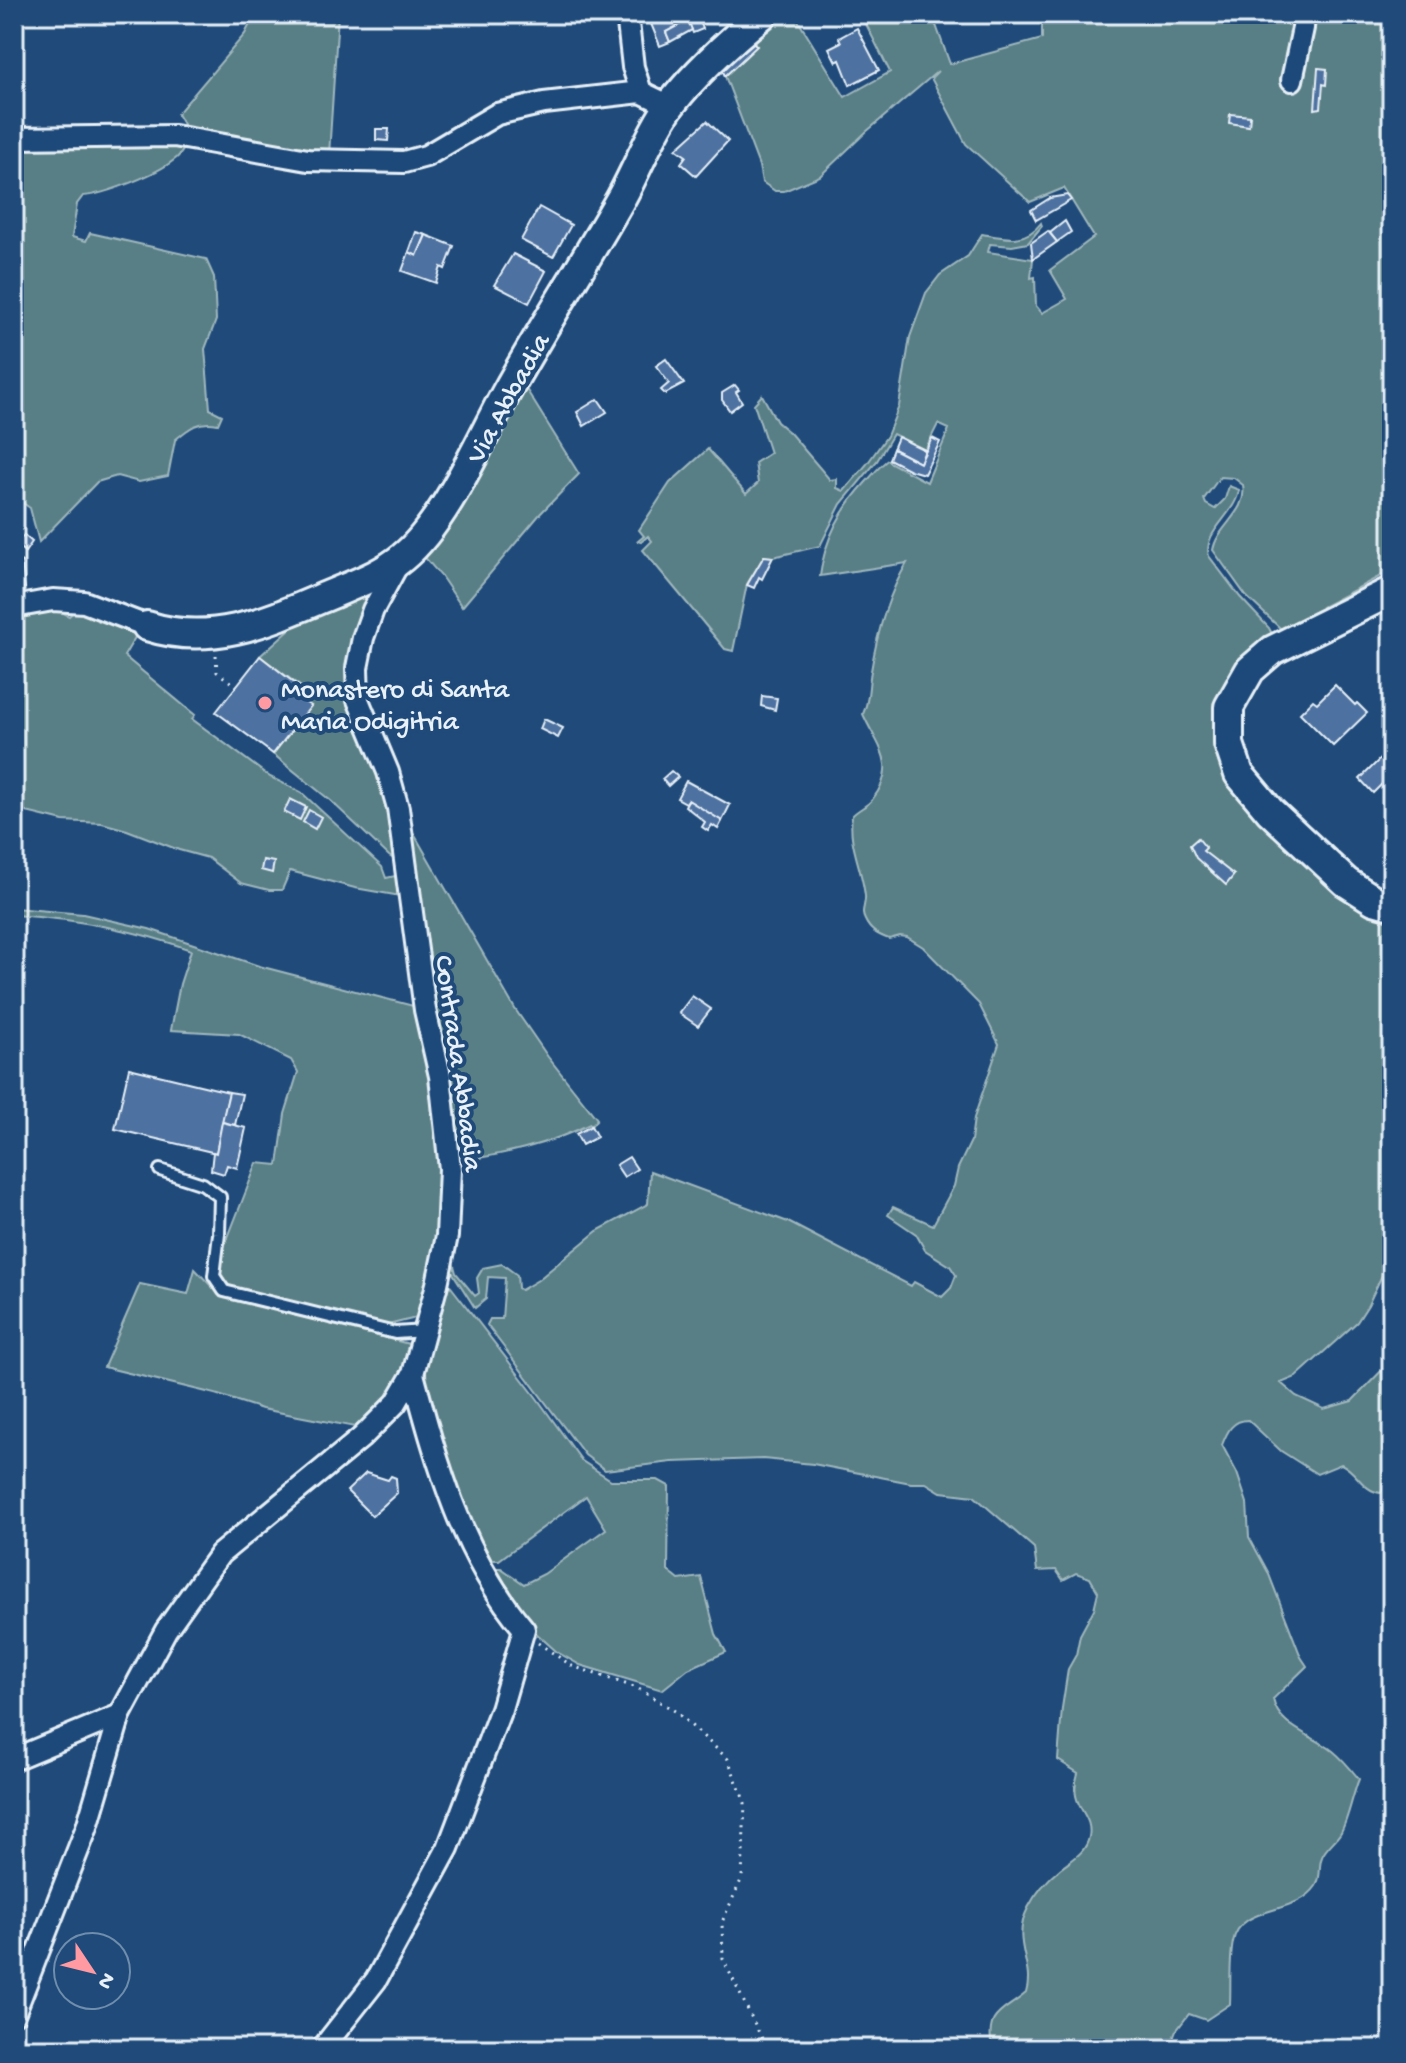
<svg xmlns="http://www.w3.org/2000/svg" width="1406" height="2063" font-family="'Gochi Hand',sans-serif">
<style>
.green{fill:#597f85;stroke:#a0b8be;stroke-width:2}
.building{fill:#4e71a0;stroke:#e8f1f8;stroke-width:2}
.lines{fill:none;stroke-linecap:round;stroke-linejoin:round}
.lane-casing{stroke:#e8f1f8;stroke-width:16}
.street-casing{stroke:#e8f1f8;stroke-width:26}
.secondary-casing{stroke:#e8f1f8;stroke-width:34}
.path{stroke:#e8f1f8;stroke-width:3;stroke-dasharray:2 6;stroke-linecap:butt}
.lane{stroke:#1f4a7a;stroke-width:10}
.street{stroke:#1f4a7a;stroke-width:20}
.secondary{stroke:#1f4a7a;stroke-width:28}
.poi-dot{fill:#ff9aa2;stroke:#1f4a7a;stroke-width:3}
.labels{text-anchor:middle;stroke-width:8;stroke-linejoin:round;paint-order:stroke}
.street-label{font-size:28px;fill:#e8f1f8;stroke:#1f4a7a}
.poi-label{font-size:28px;fill:#e8f1f8;stroke:#1f4a7a;text-anchor:start}
</style>
<rect width="100%" height="100%" fill="#1f4a7a"/>
<filter id="ink" filterUnits="userSpaceOnUse"><feTurbulence type="fractalNoise" baseFrequency=".0125" numOctaves="2"/><feDisplacementMap in="SourceGraphic" scale="16" xChannelSelector="R" yChannelSelector="G"/><feConvolveMatrix kernelMatrix="1 2 1 2 8 2 1 2 1" color-interpolation-filters="sRGB"/></filter>
<g filter="url(#ink)">
<g class="green">
<path d="M255,14H338L329,155L194,131L184,126L177,114L245,34Z"/>
<path d="M777,14H794L845,97L890,72L867,26L854,14H932L950,64L1042,39V14H1392V570L1322,607L1323,610L1281,629L1246,596L1213,550C1217,526 1248,512 1243,485L1234,478L1220,477L1204,499L1206,504L1215,509L1225,499L1229,486L1239,490C1236,514 1202,532 1209,556L1240,597L1269,628L1272,634L1259,644L1231,697L1250,784L1392,914V1254L1368,1305L1357,1322L1296,1377L1281,1383L1296,1396L1324,1409L1352,1401L1392,1360V1474L1381,1493C1362,1491 1357,1471 1341,1464L1317,1474L1281,1451L1248,1420C1232,1420 1227,1432 1222,1445L1237,1473L1247,1503L1249,1537L1268,1572L1301,1657L1307,1666L1273,1699C1278,1727 1313,1735 1333,1751C1343,1759 1351,1769 1359,1779C1352,1796 1349,1817 1341,1832C1336,1841 1325,1848 1322,1857C1318,1866 1322,1876 1316,1886C1295,1917 1240,1903 1233,1942C1229,1962 1231,1984 1230,2004L1206,2020L1189,2014L1176,2031L1169,2049H992C985,2012 1003,2013 1026,1993C1035,1964 1010,1943 1028,1908C1035,1894 1048,1879 1060,1869C1071,1860 1086,1853 1089,1837C1094,1812 1067,1808 1078,1773L1058,1760L1062,1708L1068,1669L1076,1655L1080,1635L1094,1609L1098,1592L1090,1578L1076,1573L1063,1580L1056,1570L1037,1571L1034,1548L974,1496L941,1492L926,1483H911L813,1464L763,1459L672,1462L605,1470L585,1455L487,1325L490,1319H502L505,1278L488,1277L486,1299L475,1308L449,1267L453,1262L456,1273L475,1296L479,1293L477,1278L483,1268L502,1264L517,1275L518,1288L521,1290L538,1280L597,1231L648,1204L650,1171L788,1222L911,1286L914,1282L942,1297L951,1288L956,1275L950,1266L925,1250L916,1234L888,1215L893,1207L933,1225L954,1186L958,1168L971,1141L974,1118L999,1044L979,1004L923,947L907,937L900,936L889,939C878,935 870,931 865,920C860,911 866,905 865,896C862,868 848,844 852,816C858,809 866,807 872,800C900,765 877,746 863,714C870,699 868,686 871,671C877,634 887,596 907,563L820,576C825,538 841,509 867,481C874,473 881,464 889,459V462L927,482L949,429L938,424L925,450L893,434L877,461L841,504L820,546L773,557L764,556L747,584L733,651L725,649L643,550L652,541L648,536L641,542L638,541L644,536L639,530L670,483L708,449L746,494L758,483L755,463L770,453L754,404L762,395L777,422L790,433L830,480L837,479V488L844,491L867,464L887,436L899,406L910,337L926,293L940,275L968,256L982,234C1005,238 1025,244 1041,223L1042,226L1028,243L1012,246L990,244L988,252L1033,259L1031,278L1035,277L1036,306L1042,313L1067,299L1050,270L1094,237L1064,188L1030,202L966,144L931,78L938,71L866,132L820,176L784,191H775L762,182L759,166L725,76L756,46L749,38Z"/>
<path d="M14,145H186C183,151 180,156 174,160C157,174 104,195 83,196L77,204L72,237L86,241L90,233L206,259L214,277L216,320L205,349L210,409L222,415L218,424C198,420 189,428 175,440L168,476L139,482L117,476L97,482L39,542L30,508L23,503L14,506Z"/>
<path d="M521,381L579,474L540,514L462,607L441,576L421,553Z"/>
<path d="M368,593L351,649L347,700L353,706L388,799L397,856L394,859L389,856L331,801L273,754L311,706L300,698L305,690L260,656L302,618Z"/>
<path d="M56,603L60,611L69,616L78,608L134,628L137,634L124,656L195,715L192,719L270,777L301,792L382,867L386,878L395,876L401,879L406,897L355,888L290,871L282,890H269L241,883L208,858L179,850L127,830L102,823L63,821L14,809V608Z"/>
<path d="M406,820L515,1009L548,1057L597,1119L591,1126L590,1124C548,1145 501,1155 455,1162L445,1060Z"/>
<path d="M14,908L83,914L149,929L259,966L425,1009L436,1068L443,1212L422,1313L412,1319L388,1325L231,1288L216,1268L257,1163L278,1165L285,1114L298,1072L291,1060L239,1034L171,1030L180,984L191,950C133,929 75,919 14,915Z"/>
<path d="M195,1269L214,1289L226,1297L409,1344L415,1347C403,1377 389,1410 360,1428L262,1409L215,1394L104,1367L140,1284L188,1294Z"/>
<path d="M445,1279L536,1397L582,1461L611,1480H658L669,1486L668,1571L679,1580L701,1577L716,1634L726,1652L688,1669L662,1690L580,1665L557,1652L526,1624L493,1568H501L524,1584L544,1574L606,1529L586,1496L499,1560H488C464,1507 419,1415 427,1357C430,1331 439,1305 445,1279Z"/>
</g>
<g class="building">
<path d="M647,14H674L679,27L666,32L670,42L660,46Z"/>
<path d="M698,16L703,29L693,33L688,20Z"/>
<path d="M688,20L692,30L670,42L666,32Z"/>
<path d="M857,28L879,70L850,85L840,60L836,62L829,48L841,42L839,38Z"/>
<path d="M744,33L757,46L725,76L718,60Z"/>
<path d="M1318,68L1327,69L1326,85L1323,84L1321,108L1315,109Z"/>
<path d="M1230,114L1250,116L1249,126L1229,123Z"/>
<path d="M707,121L728,141L696,176L681,163L686,156L676,149Z"/>
<path d="M376,129H389L388,141L376,140Z"/>
<path d="M1067,195L1071,200L1036,220L1031,210L1050,198Z"/>
<path d="M539,207L571,225L553,257L521,240Z"/>
<path d="M1065,221L1071,232L1057,242L1050,233Z"/>
<path d="M1048,231L1057,242L1033,259L1031,243Z"/>
<path d="M416,232L426,235L417,256L409,252Z"/>
<path d="M426,235L454,246L445,269L441,267L436,283L402,271L409,252L417,256Z"/>
<path d="M513,254L546,271L529,303L494,285Z"/>
<path d="M666,359L684,384L665,394L661,390L669,383L656,366Z"/>
<path d="M735,385L739,390L736,392L742,402L730,411L722,400V393Z"/>
<path d="M598,399L607,412L584,426L577,412Z"/>
<path d="M898,437L925,450L920,463L893,449Z"/>
<path d="M932,438L940,442L924,474L910,470L889,459L893,449L920,463Z"/>
<path d="M24,535L32,542L25,552L16,545Z"/>
<path d="M764,556L773,557L762,579L759,577L754,588L747,585Z"/>
<path d="M14,558L22,562L25,588L14,589Z"/>
<path d="M260,656L297,685L291,694L311,706L273,754L216,712Z"/>
<path d="M297,685L305,690L299,700L291,694Z"/>
<path d="M1335,685L1355,705L1357,703L1367,713L1333,746L1300,713L1313,700L1317,703Z"/>
<path d="M762,696L777,698L775,710L761,706Z"/>
<path d="M544,719L563,728L558,738L540,729Z"/>
<path d="M1385,754L1392,761V774L1373,793L1360,779Z"/>
<path d="M671,771L678,777L668,786L662,779Z"/>
<path d="M686,781L730,805L722,821L688,800L686,803L677,798Z"/>
<path d="M290,799L306,807L300,820L284,812Z"/>
<path d="M688,800L722,821L718,829L712,825L708,831L702,827L705,822L685,806Z"/>
<path d="M309,810L321,817L315,829L303,822Z"/>
<path d="M1198,838L1206,848L1203,851L1234,875L1226,885L1196,858L1190,845Z"/>
<path d="M263,860L274,862L272,873L261,870Z"/>
<path d="M692,996L711,1009L698,1026L679,1013Z"/>
<path d="M129,1068L229,1092L216,1153L115,1129Z"/>
<path d="M229,1092L242,1094L235,1125L222,1122Z"/>
<path d="M222,1122L246,1128L237,1168L227,1165L224,1174L211,1170L213,1152L216,1153Z"/>
<path d="M591,1126L597,1137L582,1145L576,1134Z"/>
<path d="M629,1157L637,1169L624,1177L616,1165Z"/>
<path d="M366,1473L388,1480L391,1476L396,1478L397,1493L372,1516L347,1491Z"/>
</g>
<g class="lines">
<defs>
<path id="lane" d="M160,1170L203,1184L220,1197L219,1234L214,1276L224,1291L395,1333L425,1331"/>
<g id="street">
<path d="M627,14L633,67L641,92"/>
<path d="M1292,80L1303,28L1304,14"/>
<path d="M14,138L174,136L308,160L404,162L426,156L497,114L544,103L641,92L670,106"/>
<path d="M14,607L53,600L84,602L147,626"/>
<path d="M14,1759L120,1715"/>
<path d="M14,2014L87,1827L120,1715L166,1630L220,1554L361,1438L396,1403L413,1374L437,1284L447,1236L450,1169L440,1076L425,1010L398,808L388,772L358,700L357,668L363,638L373,610L398,564"/>
<path d="M322,2049L376,1980L448,1848L501,1709L524,1629C462,1556 437,1463 413,1374"/>
</g>
<g id="secondary">
<path d="M1392,591L1273,650L1250,670L1229,707V744L1239,774L1270,811L1346,882L1374,900L1392,905"/>
<path d="M147,626C212,647 268,621 327,596C352,585 382,575 403,557C444,524 480,441 506,393C542,328 583,265 620,200C636,172 653,127 672,103C698,70 730,41 763,14"/>
</g>
</defs>
<use href="#lane" class="lane-casing"/>
<use href="#street" class="street-casing"/>
<use href="#secondary" class="secondary-casing"/>
<g class="path">
<path d="M216,655L217,672L236,686"/>
<path d="M538,1643L572,1666L637,1688L675,1711L728,1759L745,1803L742,1878L722,1922L723,1959L767,2049"/>
</g>
<use href="#lane" class="lane"/>
<use href="#street" class="street"/>
<use href="#secondary" class="secondary"/>
</g>
</g>
<circle class="poi-dot" cx="265" cy="703" r="8"/>
<g class="labels">
<g class="street-label">
<text transform="translate(506 397) rotate(-61)" y="10">Via Abbadia</text>
<text transform="translate(461 1063) rotate(82)" y="10">Contrada Abbadia</text>
</g>
<g class="poi-label">
<text x="281" y="697">Monastero di Santa<tspan x="281" dy="32">Maria Odigitria</tspan></text>
</g>
</g>
<rect width="1406" height="2063" fill="none" stroke="#1f4a7a" stroke-width="48"/>
<rect x="24" y="24" width="1358" height="2015" fill="none" stroke="#e8f1f8" stroke-width="3" filter="url(#ink)"/>
<g transform="translate(92 1971) rotate(125)"><circle r="38" fill="#1f4a7a" stroke="#6f8dac" stroke-width="2"/>
<path d="M0-6L14 30L0 20L-14 30Z" fill="#ff9aa2"/>
<text y="-12" font-size="22" font-weight="bold" text-anchor="middle" fill="#e8f1f8">N</text>
</g>
</svg>
